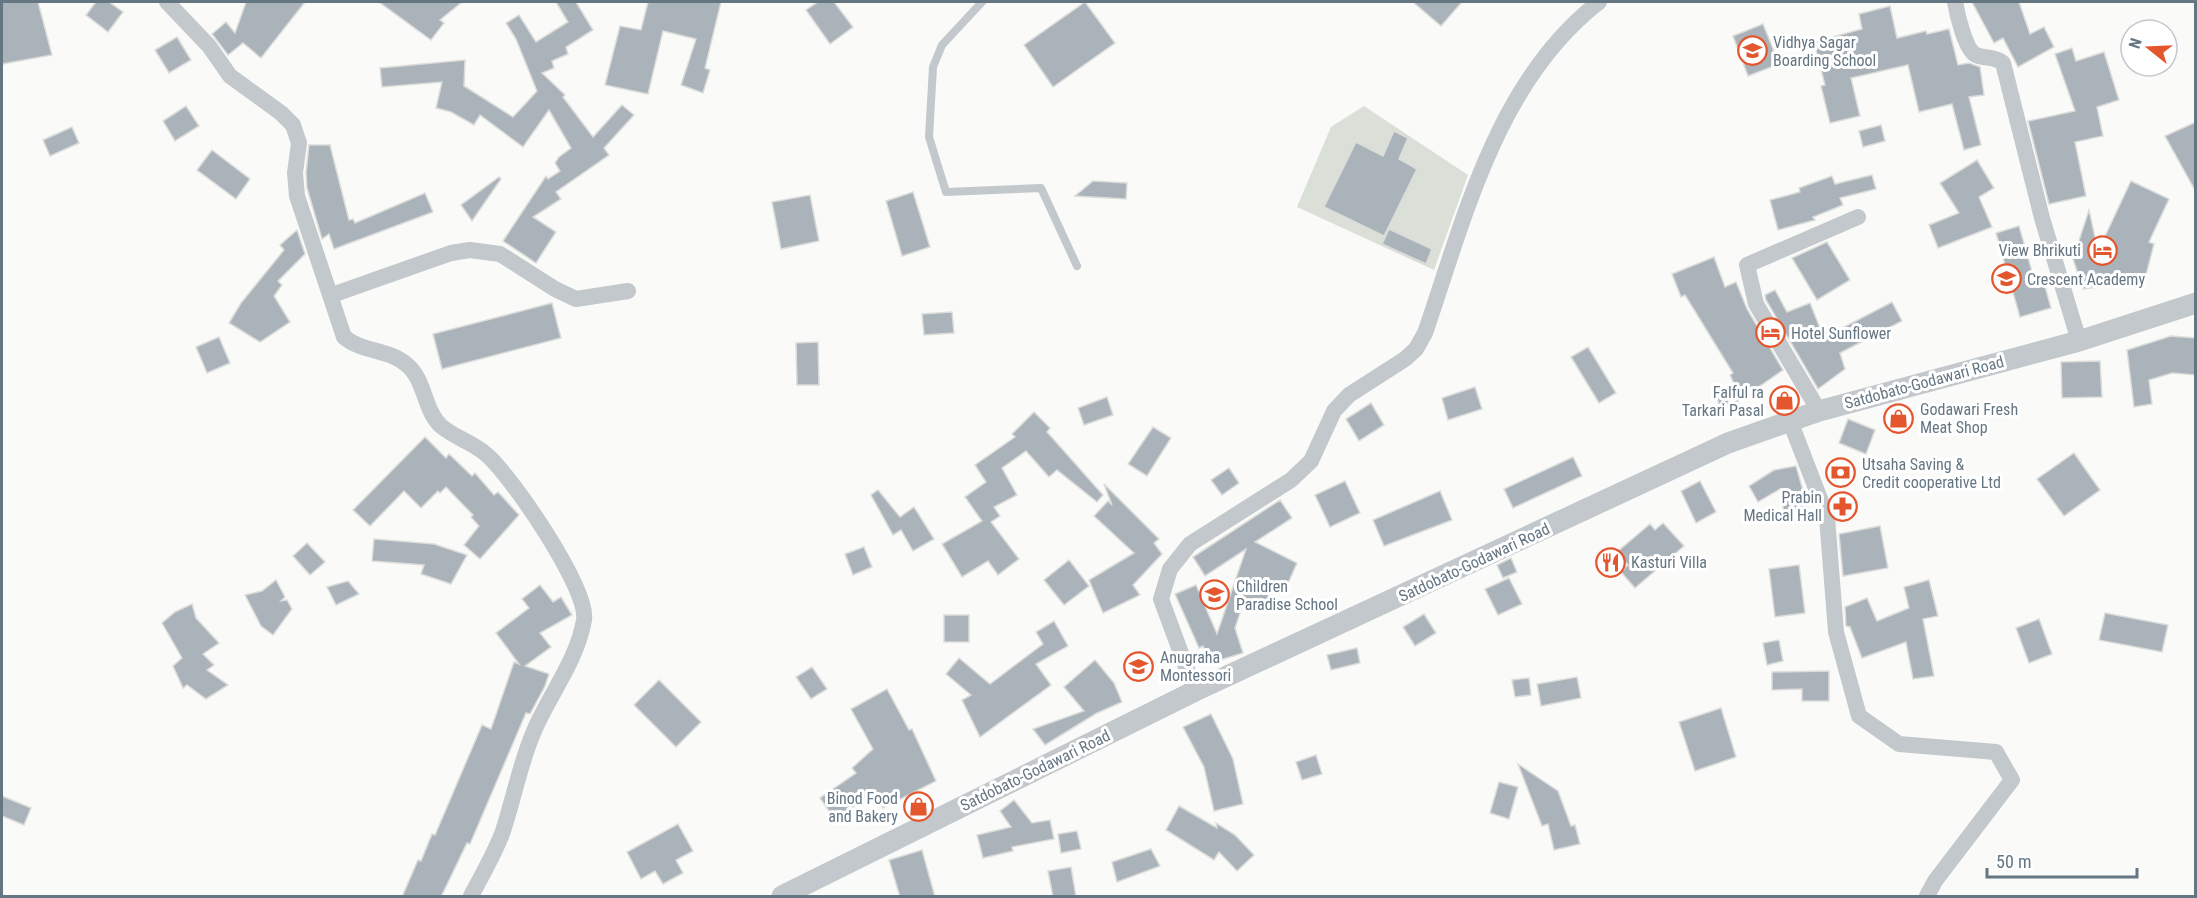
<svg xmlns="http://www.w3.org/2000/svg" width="2197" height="898" font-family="'Roboto Condensed',sans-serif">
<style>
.green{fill:#dadfd7}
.building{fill:#aab3b9;stroke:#dcdcda;stroke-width:1.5}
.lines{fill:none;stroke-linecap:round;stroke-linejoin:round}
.service{stroke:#c3c8cc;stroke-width:8}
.minor{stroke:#c3c8cc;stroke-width:16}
.tertiary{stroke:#c3c8cc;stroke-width:21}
.labels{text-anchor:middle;stroke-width:6;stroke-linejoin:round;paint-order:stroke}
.poi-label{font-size:16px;fill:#657683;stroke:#fff;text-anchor:start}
.street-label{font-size:16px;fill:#657683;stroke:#fff}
</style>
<rect width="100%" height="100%" fill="#fafaf8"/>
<path class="green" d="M1364,106L1468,175L1434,270L1297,207L1331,127Z"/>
<g class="building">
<path d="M2,2H38L52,55L2,64Z"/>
<path d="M96,2H109L123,12L108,32L86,15Z"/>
<path d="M246,2H305L261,58L243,43L228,55L212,34L226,22L235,33Z"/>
<path d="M379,2H462L440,20L444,23L431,40Z"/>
<path d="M556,2H576L593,30L566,47L568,54L552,61L554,68L542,73L565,95L563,97L593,137L622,105L634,115L604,148L609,155L556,192L561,199L533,217L556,232L536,263L503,241L546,176L548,179L560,171L555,163L559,157L571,148L549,110L523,147L480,115L474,125L451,112L436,108L442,82L382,87L380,68L465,60L464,86L513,117L537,91L516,39L506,23L519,15L536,42L568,22Z"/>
<path d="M648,2H721L705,68L710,70L703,93L681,85L696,39L663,31L648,94L605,85L620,26L641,30Z"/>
<path d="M818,2H834L853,27L830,44L806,10Z"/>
<path d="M1085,2L1115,43L1053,87L1024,45Z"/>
<path d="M1413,2H1462L1441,26Z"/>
<path d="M1972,2H2019L2030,34L2044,27L2054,47L2018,67L2003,38L1994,43Z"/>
<path d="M1890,6L1897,38L1926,31L1927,34L1949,29L1958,65L1969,63L1980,67L1984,95L1969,97L1981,145L1964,150L1952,104L1919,112L1908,65L1851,78L1860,116L1830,123L1821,86L1825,85L1814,42L1862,29L1859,14Z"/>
<path d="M1763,24L1779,64L1748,76L1733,36Z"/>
<path d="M177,37L191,60L169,73L155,50Z"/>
<path d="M2072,48L2076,61L2104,52L2119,100L2097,107L2103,136L2075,142L2086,196L2049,204L2028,121L2075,111L2055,54Z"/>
<path d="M186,106L199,126L175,141L163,121Z"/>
<path d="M2196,122V192L2165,136Z"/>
<path d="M1881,125L1885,141L1863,147L1859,131Z"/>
<path d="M72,127L79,143L50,156L43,140Z"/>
<path d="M1394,131L1408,138L1399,159L1417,169L1384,236L1324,207L1356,142L1383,156Z"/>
<path d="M309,145H330L349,220L353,219L355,223L425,193L433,212L334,249L329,234L322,239L307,188L306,173Z"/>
<path d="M212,150L250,179L236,199L197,170Z"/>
<path d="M1977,160L1994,188L1979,197L1992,227L1938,248L1929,225L1959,213L1940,183Z"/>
<path d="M1872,175L1876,189L1840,198L1843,205L1813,217L1815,220L1778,230L1770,200L1800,192L1799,188L1832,176L1835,184Z"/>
<path d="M499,177L501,179L472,221L461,205Z"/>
<path d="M1093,181L1127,183L1126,199L1075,196Z"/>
<path d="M2131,181L2169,199L2149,242L2154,244L2146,275L2119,283V278L2097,280L2098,287L2083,289L2073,259L2089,210L2098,251Z"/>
<path d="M913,192L930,247L902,256L886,201Z"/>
<path d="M810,195L819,241L781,249L772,202Z"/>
<path d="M2019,226L2035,282L2043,279L2051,308L2020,317L1996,233Z"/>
<path d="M1389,229L1432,249L1426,264L1382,244Z"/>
<path d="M297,230L305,254L278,281L282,285L274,296L290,322L260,342L229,323L241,303L284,250L280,245Z"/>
<path d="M1827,242L1850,280L1817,300L1792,258Z"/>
<path d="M1714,257L1725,287L1736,282L1747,309L1783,370L1737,402L1738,404L1721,410L1716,395L1736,388L1730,375L1733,373L1685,295L1681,297L1672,274Z"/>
<path d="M1775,290L1787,312L1810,303L1822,333L1831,328L1833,333L1892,302L1902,321L1840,353L1845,369L1818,389L1766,300L1765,295Z"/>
<path d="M552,303L561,338L442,369L433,334Z"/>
<path d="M952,312L954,333L924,335L922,314Z"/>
<path d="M2171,336L2196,338V375L2172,373L2149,380L2152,404L2134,407L2127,350Z"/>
<path d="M219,337L230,363L207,373L196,347Z"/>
<path d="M818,342L819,385H797L796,343Z"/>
<path d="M1588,347L1616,393L1599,403L1571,357Z"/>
<path d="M2100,361L2102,397L2062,398L2061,362Z"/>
<path d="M1475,387L1482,409L1448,420L1442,398Z"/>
<path d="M1107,397L1113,415L1084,425L1078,408Z"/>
<path d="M1371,403L1384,425L1359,441L1346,419Z"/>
<path d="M1034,412L1050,428L1047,432L1103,495L1097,502L1057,470L1049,477L1026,451L1002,468L1017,495L994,507L1000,516L991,522L1019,559L998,575L988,561L962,577L942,544L982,521L965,497L986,482L975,465L1015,437L1012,434Z"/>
<path d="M1848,419L1875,430L1866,454L1839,443Z"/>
<path d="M1153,427L1171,438L1147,476L1128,464Z"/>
<path d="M425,437L446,458L449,454L472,476L475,473L494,495L498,492L519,515L480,559L464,545L479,526L471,517L473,515L446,487L440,493L438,491L421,508L404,491L370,526L353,510Z"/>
<path d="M2074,453L2100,490L2064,516L2037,479Z"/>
<path d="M1573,457L1582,476L1513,508L1504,489Z"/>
<path d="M1796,466L1808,508L1784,513L1780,489L1758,502L1749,486L1774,470Z"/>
<path d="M1229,468L1239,483L1222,495L1211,480Z"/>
<path d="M1345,481L1360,513L1330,527L1315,495Z"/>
<path d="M1700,481L1716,512L1696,523L1681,491Z"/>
<path d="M1104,484L1159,539L1154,543L1162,554L1133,585L1140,595L1103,613L1089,580L1134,553L1094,516L1108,501L1112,505Z"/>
<path d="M878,490L900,517L914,507L934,539L913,551L901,530L893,535L871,495Z"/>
<path d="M1440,491L1452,520L1384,546L1373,520Z"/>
<path d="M1280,500L1292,518L1255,542L1297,563L1285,590L1274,585L1268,612L1242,607L1235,628L1243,653L1207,664L1209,659L1203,646L1199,648L1175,594L1196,585L1217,634L1246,549L1205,576L1193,557Z"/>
<path d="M1663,523L1684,546L1635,588L1621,572L1628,565L1617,552L1650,524L1655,530Z"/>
<path d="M1880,526L1888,568L1843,576L1839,534Z"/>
<path d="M374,539L434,544L467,555L451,584L421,574L424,565L372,561Z"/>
<path d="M307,543L325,562L310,575L293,556Z"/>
<path d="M864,547L872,567L853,575L845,554Z"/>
<path d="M1511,558L1517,572L1503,578L1497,565Z"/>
<path d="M1069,560L1089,586L1064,605L1044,580Z"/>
<path d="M1799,565L1805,613L1775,617L1769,569Z"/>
<path d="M1509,578L1522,604L1498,615L1485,589Z"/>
<path d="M276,580L285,597L281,601L287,600L292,609L273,635L261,626L245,595L262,591Z"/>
<path d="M1929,580L1938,616L1923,619L1934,676L1913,679L1906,642L1862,658L1850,627L1846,626L1845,607L1867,598L1877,621L1909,608L1904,587Z"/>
<path d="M348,581L359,594L336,605L327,587Z"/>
<path d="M540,585L553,602L561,597L572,615L540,633L551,647L525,666L549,674L545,686L530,714L526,713L470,844L467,843L441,897H402L418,860L421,861L432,834L435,835L482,725L491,729L514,662L519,664L496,633L529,608L522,599Z"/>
<path d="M192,604L196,618L219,643L203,654L214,665L207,670L228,685L206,699L187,685L183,688L173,666L182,658L162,623L175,612Z"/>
<path d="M2105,613L2168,625L2162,652L2099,640Z"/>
<path d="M1424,614L1436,633L1415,646L1403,627Z"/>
<rect x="944" y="615" width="25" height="27"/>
<path d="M2039,619L2052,654L2029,663L2016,628Z"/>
<path d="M1054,621L1068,646L1036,664L1051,685L980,737L962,700L971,695L946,674L959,658L990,684L1043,644L1036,632Z"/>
<path d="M1779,640L1783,661L1767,665L1763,643Z"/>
<path d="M1357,648L1360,663L1331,670L1327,655Z"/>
<path d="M1095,660L1114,683L1122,702L1097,713L1045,745L1033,729L1084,711L1064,687Z"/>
<path d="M812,667L827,689L811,699L796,677Z"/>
<path d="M1829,671V701H1802V689L1772,690V672Z"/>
<path d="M1577,677L1581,698L1541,706L1537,684Z"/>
<path d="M1529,678L1531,695L1515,697L1512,680Z"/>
<path d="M659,680L701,722L676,747L634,705Z"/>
<path d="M887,689L909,730L912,729L936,781L883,808L873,793L835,820L820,798L856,773L852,768L873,749L851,709Z"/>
<path d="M1721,708L1736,757L1695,771L1679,722Z"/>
<path d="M1211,714L1233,759L1243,804L1214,811L1204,767L1183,727Z"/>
<path d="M1316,755L1322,774L1302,780L1296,762Z"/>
<path d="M1518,764L1558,791L1571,826L1575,825L1580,844L1554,850L1548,824L1542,826Z"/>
<path d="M1499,782L1518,787L1509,819L1490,813Z"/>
<path d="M2,796L31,808L24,825L2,816Z"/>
<path d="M1014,800L1032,823L1050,820L1054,839L1012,847L1013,851L983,858L977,835L1011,827L1000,811Z"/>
<path d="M1179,806L1217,828L1216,823L1235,835L1254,855L1237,871L1219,852L1214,860L1166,830Z"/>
<path d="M678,824L693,851L676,860L683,873L663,884L655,871L641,879L627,852Z"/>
<path d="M1077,831L1081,849L1061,853L1058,834Z"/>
<path d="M1151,849L1160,866L1117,882L1112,862Z"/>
<path d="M922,850L935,897H900L889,860Z"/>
<path d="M1071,867L1076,897H1053L1048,871Z"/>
</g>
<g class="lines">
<path class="service" d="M982,2L942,45L933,67L929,137L946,192L1041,188L1077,266"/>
<g class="minor">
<path d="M167,2L209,46L230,76L281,113L293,125L299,143L295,173L297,196L344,337C362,352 388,349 406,364C426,380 423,409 441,426C455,438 473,442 487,455C512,477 589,589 584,620C577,661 549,695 534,731C520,763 514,798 503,831C495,853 482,875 471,896"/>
<path d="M1955,2C1957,13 1965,50 1976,55C1986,59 1994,56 2003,63L2042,218L2079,341"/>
<path d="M332,295L451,253L470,250L500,254L555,289L576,299L628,291"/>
<path d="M1819,411L1756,304L1747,265L1858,217"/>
<path d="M1790,421L1827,517L1836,632L1859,716L1899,744L1996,752L2012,780L1935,881L1927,896"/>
<path d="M1195,691L1161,599L1170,569L1190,544L1291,480L1311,461L1334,411L1349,395L1405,359L1416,349L1425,333C1465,217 1497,81 1599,2"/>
</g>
<path class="tertiary" d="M782,896L1195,691L1728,443L1819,411L2079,341L2196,303"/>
</g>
<defs>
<symbol id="school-ring" viewBox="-11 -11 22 22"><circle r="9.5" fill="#fff" stroke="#e4572e" stroke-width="1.5"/><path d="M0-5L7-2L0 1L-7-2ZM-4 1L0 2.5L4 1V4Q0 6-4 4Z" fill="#e4572e"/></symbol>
<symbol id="hotel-ring" viewBox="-11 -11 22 22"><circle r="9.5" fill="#fff" stroke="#e4572e" stroke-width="1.5"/><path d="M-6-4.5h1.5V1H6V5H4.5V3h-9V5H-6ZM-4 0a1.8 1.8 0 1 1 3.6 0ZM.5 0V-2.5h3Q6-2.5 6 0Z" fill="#e4572e"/></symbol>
<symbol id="shop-ring" viewBox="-11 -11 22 22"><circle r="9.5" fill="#fff" stroke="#e4572e" stroke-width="1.5"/><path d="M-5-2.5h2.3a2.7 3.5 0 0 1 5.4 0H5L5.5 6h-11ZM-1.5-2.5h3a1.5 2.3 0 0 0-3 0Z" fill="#e4572e"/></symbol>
<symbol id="bank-ring" viewBox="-11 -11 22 22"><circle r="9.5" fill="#fff" stroke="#e4572e" stroke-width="1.5"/><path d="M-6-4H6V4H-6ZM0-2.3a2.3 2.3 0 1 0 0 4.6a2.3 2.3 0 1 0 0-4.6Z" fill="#e4572e"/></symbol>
<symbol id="pharmacy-ring" viewBox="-11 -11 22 22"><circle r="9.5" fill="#fff" stroke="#e4572e" stroke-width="1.5"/><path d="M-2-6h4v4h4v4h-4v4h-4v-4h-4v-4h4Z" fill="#e4572e"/></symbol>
<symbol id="restaurant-ring" viewBox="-11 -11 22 22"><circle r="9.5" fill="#fff" stroke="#e4572e" stroke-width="1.5"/><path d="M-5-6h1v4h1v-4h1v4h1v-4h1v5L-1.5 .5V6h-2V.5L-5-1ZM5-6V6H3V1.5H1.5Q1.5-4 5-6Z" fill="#e4572e"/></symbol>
</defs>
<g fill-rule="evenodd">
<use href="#school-ring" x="1736" y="34" width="33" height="33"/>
<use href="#hotel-ring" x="2086" y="234" width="33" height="33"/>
<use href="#school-ring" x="1990" y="262" width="33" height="33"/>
<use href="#hotel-ring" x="1754" y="316" width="33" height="33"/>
<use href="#shop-ring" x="1768" y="384" width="33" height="33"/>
<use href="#shop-ring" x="1882" y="402" width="33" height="33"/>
<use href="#bank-ring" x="1824" y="456" width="33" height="33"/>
<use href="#pharmacy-ring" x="1826" y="490" width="33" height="33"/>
<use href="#restaurant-ring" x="1594" y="546" width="33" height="33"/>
<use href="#school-ring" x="1198" y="578" width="33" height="33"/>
<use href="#school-ring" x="1122" y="650" width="33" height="33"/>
<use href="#shop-ring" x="902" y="790" width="33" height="33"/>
</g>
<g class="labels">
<g class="poi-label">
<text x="1773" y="48">Vidhya Sagar<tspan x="1773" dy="18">Boarding School</tspan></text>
<text x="2081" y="256" text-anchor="end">View Bhrikuti</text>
<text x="2027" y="285">Crescent Academy</text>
<text x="1791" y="339">Hotel Sunflower</text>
<text x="1764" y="398" text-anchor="end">Falful ra<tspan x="1764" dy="18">Tarkari Pasal</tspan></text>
<text x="1920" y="415">Godawari Fresh<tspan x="1920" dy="18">Meat Shop</tspan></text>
<text x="1862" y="470">Utsaha Saving &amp;<tspan x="1862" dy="18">Credit cooperative Ltd</tspan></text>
<text x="1822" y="503" text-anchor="end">Prabin<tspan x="1822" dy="18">Medical Hall</tspan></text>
<text x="1631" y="568">Kasturi Villa</text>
<text x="1236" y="592">Children<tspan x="1236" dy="18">Paradise School</tspan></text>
<text x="1160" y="663">Anugraha<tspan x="1160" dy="18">Montessori</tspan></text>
<text x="898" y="804" text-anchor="end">Binod Food<tspan x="898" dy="18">and Bakery</tspan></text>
</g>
<g class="street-label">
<text transform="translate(1924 382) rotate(-15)" y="6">Satdobato-Godawari Road</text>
<text transform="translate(1474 562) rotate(-25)" y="6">Satdobato-Godawari Road</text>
<text transform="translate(1035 770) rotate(-26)" y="6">Satdobato-Godawari Road</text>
</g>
</g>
<rect width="2197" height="898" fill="none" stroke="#657683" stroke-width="6"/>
<g transform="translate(2149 48) rotate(288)"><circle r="28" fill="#ffffff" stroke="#c1c8cd" stroke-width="1.5"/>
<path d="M0-4.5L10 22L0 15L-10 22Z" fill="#e4572e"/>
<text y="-9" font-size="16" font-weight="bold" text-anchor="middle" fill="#657683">N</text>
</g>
<path d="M1987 868v9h150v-9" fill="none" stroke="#657683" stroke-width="3"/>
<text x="1996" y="868" font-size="18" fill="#657683" stroke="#ffffff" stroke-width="4.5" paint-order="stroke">50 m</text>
</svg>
